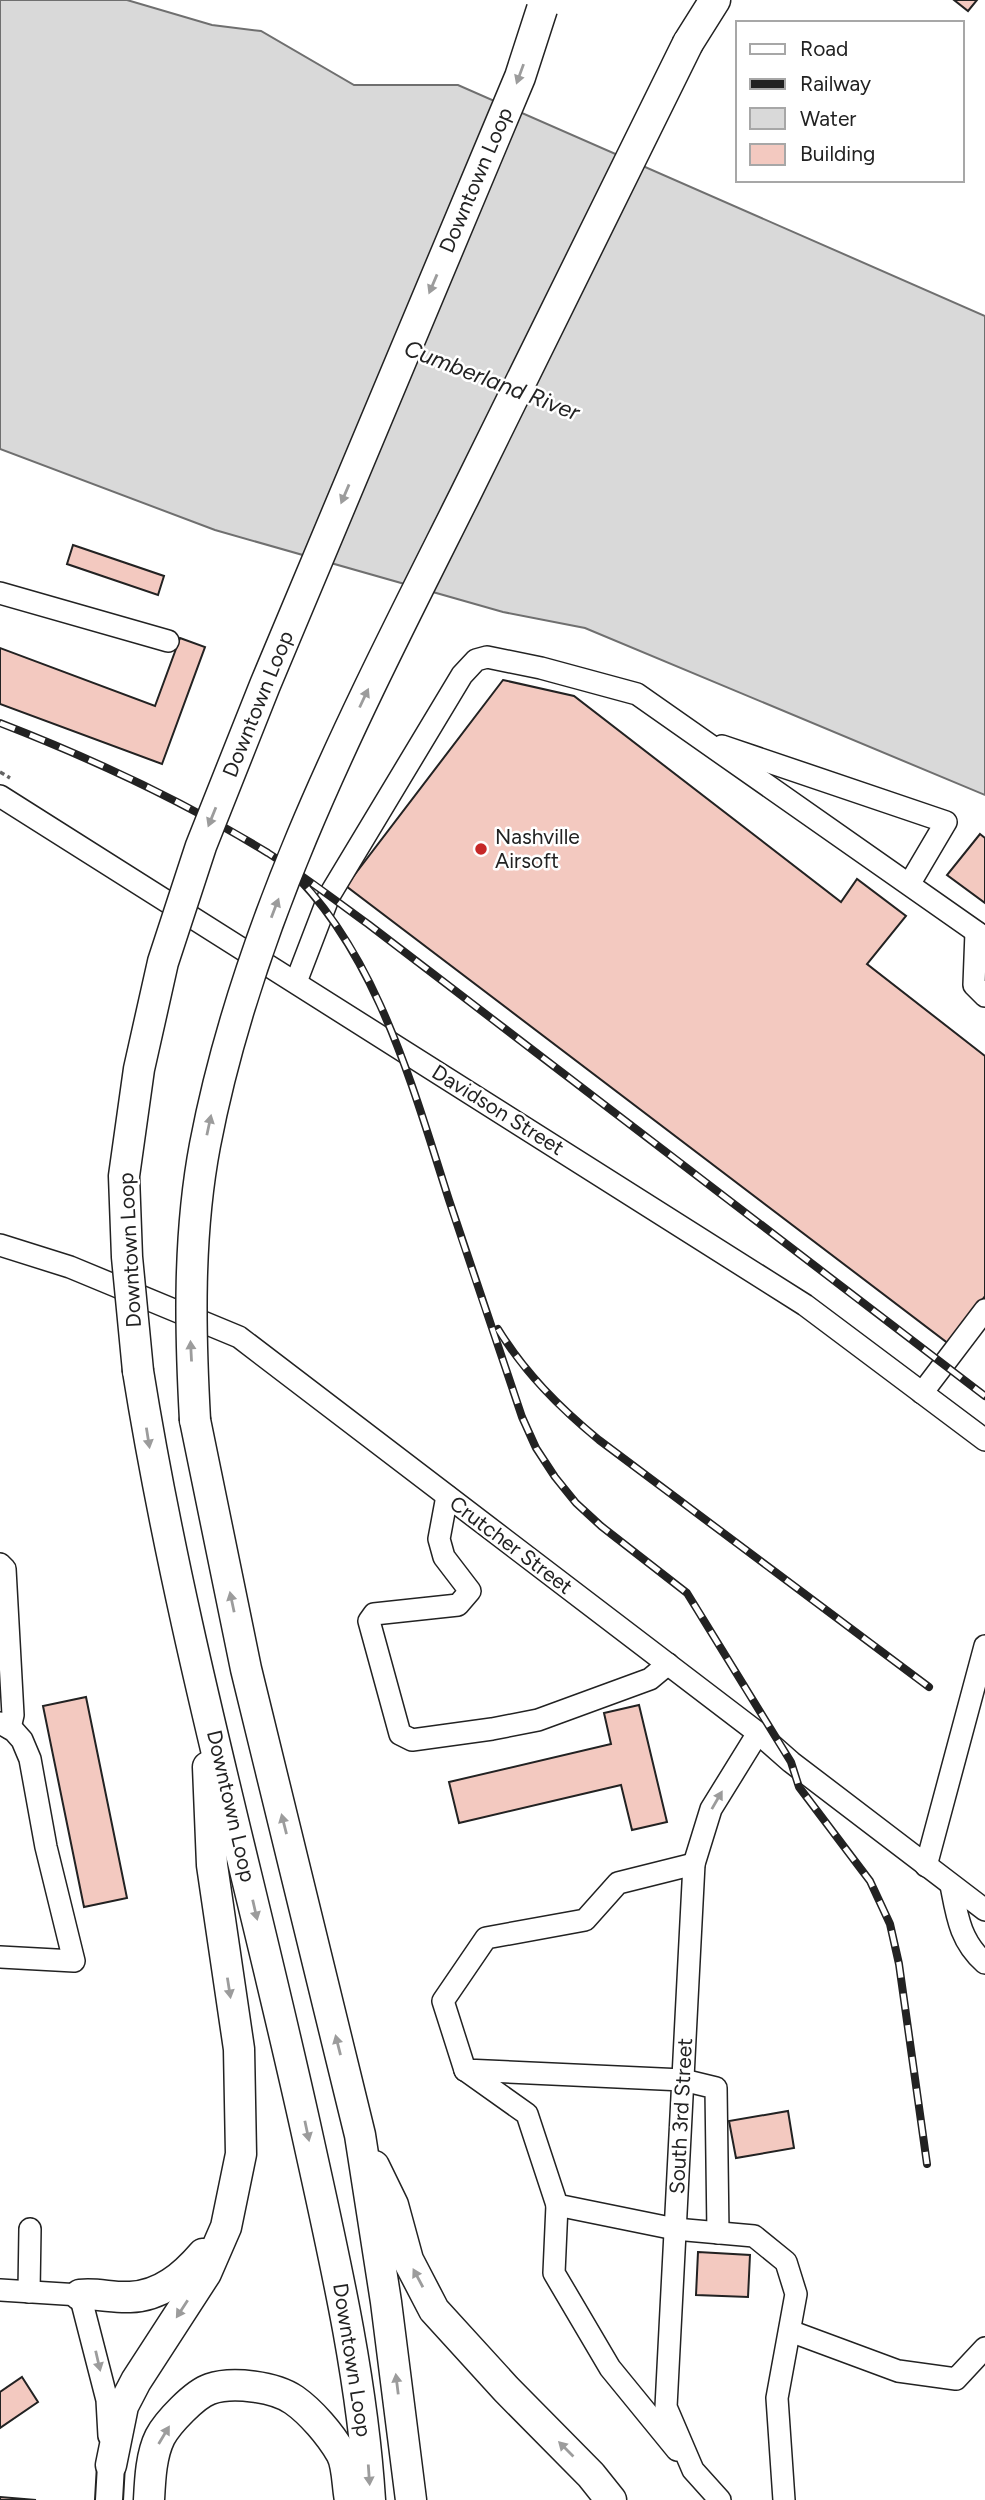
<svg xmlns="http://www.w3.org/2000/svg" width="985" height="2500" font-family="Figtree,sans-serif">
<style>
.water{fill:#d9d9d9;stroke:#6f6f6f;stroke-width:2}
.building{fill:#f3c9c0;stroke:#222;stroke-width:2}
.lines{fill:none;stroke-linecap:round;stroke-linejoin:round}
.minor-casing{stroke:#222;stroke-width:24}
.major-casing{stroke:#222;stroke-width:30}
.highway-casing{stroke:#222;stroke-width:33}
.path{stroke:#646464;stroke-width:3.5;stroke-dasharray:5 3.5;stroke-linecap:butt}
.minor{stroke:#fff;stroke-width:21}
.major{stroke:#fff;stroke-width:26}
.highway{stroke:#fff;stroke-width:30}
.rail-casing{stroke:#222;stroke-width:8}
.rail{stroke:#fff;stroke-width:5;stroke-dasharray:16;stroke-linecap:butt}
.highway-bridge-casing{stroke:#222;stroke-width:33;stroke-linecap:butt}
.highway-bridge{stroke:#fff;stroke-width:30}
.oneway{fill:#9c9c9c}
.poi-dot{fill:#c62828;stroke:#fff;stroke-width:2.5}
.labels{text-anchor:middle;stroke-width:5;stroke-linejoin:round;paint-order:stroke}
.street-label{font-size:21px;fill:#222;stroke:#fff}
.poi-label{font-size:21px;fill:#222;stroke:#fff;text-anchor:start}
.water-label{font-size:23px;font-style:italic;fill:#222;stroke:#fff}
</style>
<rect width="100%" height="100%" fill="#fff"/>
<path class="water" d="M0,0H127L212,25L261,31L354,85H458L985,316V795L585,628L503,612L215,530L0,449Z"/>
<g class="building">
<path d="M954,0H977L968,11Z"/>
<path d="M73,545L164,576L158,595L67,564Z"/>
<path d="M180,638L205,647L162,764L0,704V648L155,706Z"/>
<path d="M503,680L574,696L841,902L857,879L906,916L867,964L985,1056V1296L949,1344L346,886Z"/>
<path d="M980,834L985,838V903L947,875Z"/>
<path d="M86,1697L127,1898L84,1907L43,1706Z"/>
<path d="M639,1705L667,1822L632,1830L621,1785L459,1823L449,1782L611,1744L604,1713Z"/>
<path d="M788,2111L794,2148L736,2158L729,2121Z"/>
<path d="M698,2252L750,2255L748,2297L696,2295Z"/>
<path d="M22,2377L38,2402L0,2428V2392Z"/>
<path d="M0,2497L36,2500H0Z"/>
</g>
<g class="lines">
<defs>
<g id="minor">
<path d="M0,593L168,641"/>
<path d="M722,746L946,822L910,883"/>
<path d="M0,796L805,1305L985,1440"/>
<path d="M976,932L974,985L985,996"/>
<path d="M296,982L329,896L462,675L476,660L487,657L541,668L637,694L985,938"/>
<path d="M0,1245L70,1267L239,1337L758,1733L791,1762L985,1910"/>
<path d="M922,1393L985,1310"/>
<path d="M447,1496L439,1539L444,1557L470,1591L458,1605L374,1614L369,1621L400,1734L412,1740L492,1729L538,1720L650,1679L668,1664"/>
<path d="M0,1564L5,1569L13,1715L10,1728"/>
<path d="M0,1723L14,1731L22,1740L30,1759L46,1847L74,1961L0,1957"/>
<path d="M694,1864L618,1883L585,1920L486,1938L443,2001L465,2070L683,2080L716,2088L718,2233"/>
<path d="M926,1866L985,1646"/>
<path d="M951,1885C957,1916 960,1941 985,1963"/>
<path d="M465,2070L527,2114L557,2205L675,2229L754,2236L786,2262L796,2294L777,2398L784,2500"/>
<path d="M557,2205L554,2273L610,2368L677,2450"/>
<path d="M0,2290L80,2295L107,2400L109,2436"/>
<path d="M29,2292L30,2229"/>
<path d="M790,2331L898,2371L956,2379L985,2348"/>
<path d="M720,2500L693,2470L666,2407L694,1864L711,1809L758,1733"/>
</g>
<path id="major" d="M109,2500L111,2465"/>
<g id="highway">
<path d="M688,43L715,0"/>
<path d="M138,1371C179,1627 250,1876 306,2129C333,2252 362,2374 370,2500"/>
<path d="M195,1420L246,1669L360,2135L386,2302L411,2500"/>
<path d="M374,2166L393,2205L408,2260L434,2310L506,2389L591,2475L611,2500"/>
<path d="M80,2295C97,2293 113,2298 130,2297C161,2296 184,2276 203,2254"/>
<path d="M111,2465L123,2406L136,2381L206,2273L226,2227L241,2154L239,2049L212,1865L208,1767"/>
<path d="M149,2500C150,2480 151,2455 160,2437C168,2422 195,2394 210,2389C233,2381 275,2387 294,2400C311,2412 330,2434 341,2453C348,2465 347,2486 350,2500"/>
</g>
</defs>
<use href="#minor" class="minor-casing"/>
<use href="#major" class="major-casing"/>
<use href="#highway" class="highway-casing"/>
<path class="path" d="M0,772L10,778"/>
<use href="#minor" class="minor"/>
<use href="#major" class="major"/>
<use href="#highway" class="highway"/>
<defs>
<g id="rail">
<path d="M0,723C93,759 183,801 268,853C302,875 335,900 368,924L985,1396"/>
<path d="M285,865C376,950 412,1085 449,1200C473,1273 498,1345 522,1417L536,1448L555,1477L576,1503L601,1526L687,1593L791,1762L799,1787L870,1881L890,1924L899,1964L927,2164"/>
<path d="M498,1329C525,1373 559,1407 599,1440L929,1687"/>
</g>
</defs>
<use href="#rail" class="rail-casing"/>
<use href="#rail" class="rail"/>
<defs>
<g id="highway-bridge">
<path d="M138,1371L127,1257L124,1176L139,1069L163,962L201,846L265,685L520,77L542,9"/>
<path d="M195,1420C190,1329 188,1235 205,1145C249,915 360,705 464,497C540,346 613,194 688,43"/>
</g>
</defs>
<use href="#highway-bridge" class="highway-bridge-casing"/>
<use href="#highway-bridge" class="highway-bridge"/>
</g>
<defs><path id="oneway-solid" d="M-6-.8H1V-3.2L6.5 0L1 3.2V.8H-6Z" transform="scale(1.75)"/></defs>
<g class="oneway">
<use href="#oneway-solid" transform="translate(520 74) rotate(110)"/>
<use href="#oneway-solid" transform="translate(433 284) rotate(113)"/>
<use href="#oneway-solid" transform="translate(345 494) rotate(113)"/>
<use href="#oneway-solid" transform="translate(364 698) rotate(-65)"/>
<use href="#oneway-solid" transform="translate(212 817) rotate(112)"/>
<use href="#oneway-solid" transform="translate(275 908) rotate(-69)"/>
<use href="#oneway-solid" transform="translate(209 1125) rotate(-78)"/>
<use href="#oneway-solid" transform="translate(191 1351) rotate(-93)"/>
<use href="#oneway-solid" transform="translate(148 1438) rotate(81)"/>
<use href="#oneway-solid" transform="translate(232 1602) rotate(-102)"/>
<use href="#oneway-solid" transform="translate(717 1800) rotate(-60)"/>
<use href="#oneway-solid" transform="translate(284 1824) rotate(-104)"/>
<use href="#oneway-solid" transform="translate(255 1910) rotate(77)"/>
<use href="#oneway-solid" transform="translate(229 1988) rotate(81)"/>
<use href="#oneway-solid" transform="translate(338 2045) rotate(-104)"/>
<use href="#oneway-solid" transform="translate(307 2131) rotate(78)"/>
<use href="#oneway-solid" transform="translate(418 2278) rotate(-118)"/>
<use href="#oneway-solid" transform="translate(182 2309) rotate(123)"/>
<use href="#oneway-solid" transform="translate(98 2361) rotate(77)"/>
<use href="#oneway-solid" transform="translate(397 2384) rotate(-97)"/>
<use href="#oneway-solid" transform="translate(164 2435) rotate(-59)"/>
<use href="#oneway-solid" transform="translate(566 2449) rotate(-135)"/>
<use href="#oneway-solid" transform="translate(369 2475) rotate(86)"/>
</g>
<circle class="poi-dot" cx="481" cy="849" r="7"/>
<g class="labels">
<g class="street-label">
<text transform="translate(476 180) rotate(-67)" y="7">Downtown Loop</text>
<text transform="translate(258 704) rotate(-68)" y="7">Downtown Loop</text>
<text transform="translate(498 1110) rotate(32)" y="7">Davidson Street</text>
<text transform="translate(130 1250) rotate(-93)" y="7">Downtown Loop</text>
<text transform="translate(511 1545) rotate(37)" y="7">Crutcher Street</text>
<text transform="translate(231 1806) rotate(77)" y="7">Downtown Loop</text>
<text transform="translate(681 2116) rotate(-87)" y="7">South 3rd Street</text>
<text transform="translate(352 2360) rotate(81)" y="7">Downtown Loop</text>
</g>
<g class="poi-label">
<text x="495" y="844">Nashville<tspan x="495" dy="24">Airsoft</tspan></text>
</g>
<g class="water-label">
<text transform="translate(492 380) rotate(21)" y="8">Cumberland River</text>
</g>
</g>
<rect x="736" y="21" width="228" height="161" fill="#ffffff" stroke="#a7a7a7" stroke-width="2"/>
<rect x="750" y="44" width="35" height="10" fill="#ffffff" stroke="#a7a7a7" stroke-width="2"/>
<text x="800" y="56" font-size="21" fill="#222222">Road</text>
<rect x="750" y="79" width="35" height="10" fill="#222222" stroke="#a7a7a7" stroke-width="2"/>
<text x="800" y="91" font-size="21" fill="#222222">Railway</text>
<rect x="750" y="108" width="35" height="21" fill="#d9d9d9" stroke="#a7a7a7" stroke-width="2"/>
<text x="800" y="126" font-size="21" fill="#222222">Water</text>
<rect x="750" y="144" width="35" height="21" fill="#f3c9c0" stroke="#a7a7a7" stroke-width="2"/>
<text x="800" y="161" font-size="21" fill="#222222">Building</text>
</svg>
